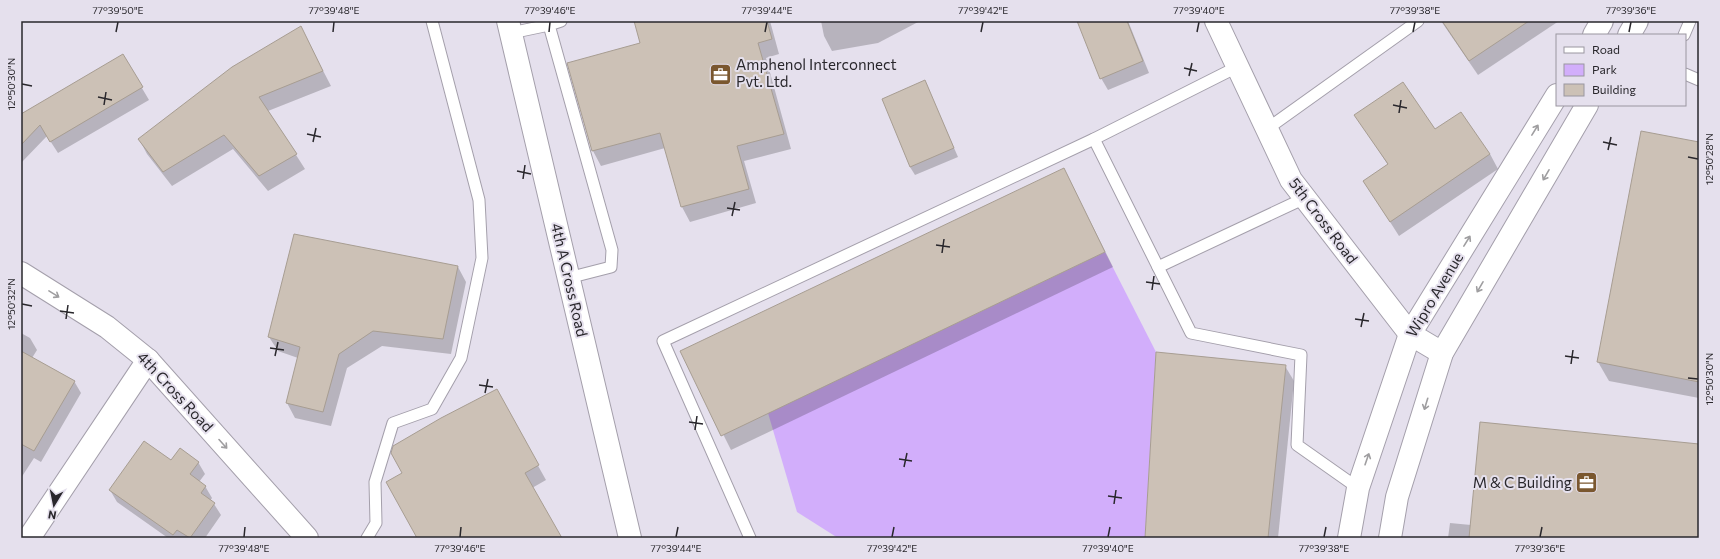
<svg xmlns="http://www.w3.org/2000/svg" width="1720" height="559" font-family="Commissioner,sans-serif">
<style>
.green{fill:#d2aefb}
.shadow{fill:#0003}
.building{fill:#ccc1b6;stroke:#a79d92}
.lines{fill:none;stroke-linecap:round;stroke-linejoin:round}
.service-casing{stroke:#a49fab;stroke-width:13}
.minor-casing{stroke:#a49fab;stroke-width:24}
.tertiary-casing{stroke:#a49fab;stroke-width:24}
.secondary-casing{stroke:#a49fab;stroke-width:24}
.service{stroke:#fff;stroke-width:11}
.minor{stroke:#fff;stroke-width:22}
.tertiary{stroke:#fff;stroke-width:22}
.secondary{stroke:#fff;stroke-width:22}
.oneway{stroke:#9f9ea0}
.ticks{fill:none;stroke:#29272c;stroke-width:1.5}
.labels{text-anchor:middle;stroke-width:4;stroke-linejoin:round;paint-order:stroke}
.poi-label{font-size:15px;fill:#29272c;stroke:#e5e0ed;text-anchor:start}
.street-label{font-size:15px;fill:#29272c;stroke:#e5e0ed}
.neatline{fill:none;stroke:#29272c;stroke-width:1.5}
.ticks-label{font-size:10px;text-anchor:middle;fill:#29272c}
</style>
<rect width="100%" height="100%" fill="#e5e0ed"/>
<path class="green" d="M1105,252L1156,352L1145,538H838L797,512L768,413Z"/>
<g class="shadow">
<path d="M635,21H770L779,54L766,58L791,149L744,161L756,203L690,222L682,207L665,148L601,166L593,151L568,64L641,44Z"/>
<path d="M821,21H920L878,43L832,51L824,36Z"/>
<path d="M1078,21H1128L1149,73L1108,90L1101,78Z"/>
<path d="M1441,21H1559L1478,75Z"/>
<path d="M301,28L331,86L268,111L305,169L268,191L233,149L172,186L147,154L139,139Z"/>
<path d="M123,56L149,100L58,153L47,136L21,163V115Z"/>
<path d="M925,82L958,157L915,175L910,167Z"/>
<path d="M1356,115L1435,131L1490,154L1498,169L1399,236L1364,181L1388,165Z"/>
<path d="M1699,143V398L1609,381L1598,362Z"/>
<path d="M1064,169L1113,267L731,450L682,352Z"/>
<path d="M458,267L466,282L451,354L382,346L347,368L331,426L295,418L287,403L298,358L278,351L269,337Z"/>
<path d="M21,333L30,338L37,350L32,358L74,381L81,393L41,462L34,458L21,478Z"/>
<path d="M1285,366L1294,381L1278,538H1146Z"/>
<path d="M496,391L546,480L532,488L561,538H418L404,473Z"/>
<path d="M1699,445V538H1448L1450,523L1471,525Z"/>
<path d="M171,462H198L205,474L199,482L205,486L212,498L210,501L214,504L221,515L205,538H168L117,502L110,490Z"/>
</g>
<g class="building">
<path d="M634,21H767L772,39L758,43L784,134L737,146L749,189L681,207L660,133L592,151L567,63L640,43Z"/>
<path d="M1077,21H1127L1143,61L1100,79Z"/>
<path d="M1442,21H1529L1469,61Z"/>
<path d="M301,26L323,71L259,97L297,154L259,176L224,135L163,172L138,139L232,67Z"/>
<path d="M123,54L143,87L50,142L40,125L21,145V114Z"/>
<path d="M925,80L954,148L910,167L882,99Z"/>
<path d="M1403,82L1435,129L1461,112L1490,154L1390,222L1363,181L1388,164L1354,115Z"/>
<path d="M1641,131L1699,142V382L1597,362Z"/>
<path d="M1064,168L1105,252L721,436L680,351Z"/>
<path d="M294,234L458,266L443,339L373,331L339,354L323,412L286,403L300,347L268,337Z"/>
<path d="M21,351L75,381L34,451L21,444Z"/>
<path d="M1156,352L1286,365L1268,538H1145Z"/>
<path d="M497,389L539,465L525,473L562,538H417L386,482L402,473L391,453L393,446L441,418Z"/>
<path d="M1480,422L1699,444V538H1469Z"/>
<path d="M144,441L171,460L180,448L199,462L190,474L206,486L201,493L215,503L190,538L177,530L173,535L109,490Z"/>
</g>
<g class="lines">
<defs>
<g id="service">
<path d="M561,21L549,25L612,250L611,267L568,278"/>
<path d="M511,33L549,25"/>
<path d="M1684,35L1690,21"/>
<path d="M1685,74L1699,80"/>
<path d="M1267,129L1418,21"/>
<path d="M1094,139L1191,333L1301,355L1297,445L1358,488"/>
<path d="M1158,267L1305,198"/>
<path d="M367,538L376,523L375,482L393,423L432,409L461,358L482,258L479,200L432,21"/>
<path d="M750,538L663,341L1094,139L1237,67"/>
</g>
<path id="minor" d="M29,538L148,360"/>
<g id="tertiary">
<path d="M508,21L630,538"/>
<path d="M1216,21L1291,180L1410,334L1442,353"/>
<path d="M21,273L107,327L148,360L307,538"/>
</g>
<g id="secondary">
<path d="M1594,35L1602,21"/>
<path d="M1629,35L1637,21"/>
<path d="M1349,538L1358,488L1410,334L1557,95"/>
<path d="M1390,538L1397,497L1442,353L1587,105"/>
</g>
</defs>
<use href="#service" class="service-casing"/>
<use href="#minor" class="minor-casing"/>
<use href="#tertiary" class="tertiary-casing"/>
<use href="#secondary" class="secondary-casing"/>
<use href="#service" class="service"/>
<use href="#minor" class="minor"/>
<use href="#tertiary" class="tertiary"/>
<use href="#secondary" class="secondary"/>
</g>
<defs><path id="oneway-shaft" d="M-6 0H5M1.5-3L5.5 0L1.5 3" fill="none" stroke-width="1.6" stroke-linecap="round" stroke-linejoin="round"/></defs>
<g class="oneway">
<use href="#oneway-shaft" transform="translate(1535 130) rotate(-58)"/>
<use href="#oneway-shaft" transform="translate(1546 175) rotate(120)"/>
<use href="#oneway-shaft" transform="translate(1467 241) rotate(-58)"/>
<use href="#oneway-shaft" transform="translate(1480 287) rotate(120)"/>
<use href="#oneway-shaft" transform="translate(54 294) rotate(32)"/>
<use href="#oneway-shaft" transform="translate(1426 404) rotate(107)"/>
<use href="#oneway-shaft" transform="translate(223 444) rotate(48)"/>
<use href="#oneway-shaft" transform="translate(1367 459) rotate(-71)"/>
</g>
<path class="ticks" d="M116,32L118,22M333,32L334,22M549,32L550,22M765,32L767,22M981,32L983,22M1197,32L1199,22M1413,32L1415,22M1629,32L1631,22M1184,68L1197,71M1189,76L1192,63M22,84L32,86M98,97L112,100M104,105L106,92M1393,105L1407,108M1399,113L1401,100M307,134L321,137M313,142L316,128M1603,142L1617,145M1608,150L1611,137M1688,157L1698,159M517,171L531,174M523,179L525,165M727,208L740,210M732,216L735,202M936,245L950,247M942,253L944,239M1146,282L1160,284M1152,290L1154,276M22,304L32,306M60,311L74,313M66,319L68,305M1355,319L1369,321M1361,327L1364,313M270,348L284,350M275,356L278,342M1565,356L1579,358M1571,364L1573,350M1688,378L1698,379M479,385L493,387M485,393L488,379M689,422L703,424M695,430L697,416M899,459L912,461M904,467L907,453M1108,496L1122,498M1114,504L1116,490M244,537L245,527M460,537L461,527M676,537L678,527M892,537L894,527M1108,537L1110,527M1324,537L1326,527M1540,537L1542,527"/>
<defs>
<symbol id="office-square" viewBox="-11 -11 22 22"><rect x="-9" y="-9" width="18" height="18" rx="4" fill="#7a572f" stroke="#e5e0ed"/><path d="M-6-3h4V-5.5h4V-3h4V5H-6ZM-1-4.5V-3h2v-1.5ZM-6 0V1H6V0Z" fill="#fff"/></symbol>
</defs>
<g fill-rule="evenodd">
<use href="#office-square" x="708" y="62" width="25" height="25"/>
<use href="#office-square" x="1574" y="470" width="25" height="25"/>
</g>
<g class="labels">
<g class="poi-label">
<text x="736" y="70">Amphenol Interconnect<tspan x="736" dy="17">Pvt. Ltd.</tspan></text>
<text x="1572" y="488" text-anchor="end">M &amp; C Building</text>
</g>
<g class="street-label">
<text transform="translate(1323 221) rotate(53)" y="5">5th Cross Road</text>
<text transform="translate(569 280) rotate(77)" y="5">4th A Cross Road</text>
<text transform="translate(1435 295) rotate(-59)" y="5">Wipro Avenue</text>
<text transform="translate(175 392) rotate(47)" y="5">4th Cross Road</text>
</g>
</g>
<rect width="1720" height="559" fill="none" stroke="#e5e0ed" stroke-width="44"/>
<rect x="1556" y="34" width="130" height="72" fill="#e5e0ed" stroke="#9a96a0"/>
<rect x="1564" y="47" width="20" height="6" fill="#ffffff" stroke="#9a96a0"/>
<text x="1592" y="54" font-size="12" fill="#29272c">Road</text>
<rect x="1564" y="64" width="20" height="12" fill="#d2aefb" stroke="#9a96a0"/>
<text x="1592" y="74" font-size="12" fill="#29272c">Park</text>
<rect x="1564" y="84" width="20" height="12" fill="#ccc1b6" stroke="#9a96a0"/>
<text x="1592" y="94" font-size="12" fill="#29272c">Building</text>
<g transform="translate(54 505) rotate(190)" stroke="#e5e0ed" stroke-width="3" paint-order="stroke">
<path d="M0-3L7 15L0 10L-7 15Z" fill="#29272c"/>
<text y="-6" font-size="11" font-weight="bold" text-anchor="middle" fill="#29272c">N</text>
</g>
<rect x="22" y="22" width="1676" height="515" class="neatline"/>
<g class="ticks-label">
<text x="118" y="14">77°39'50"E</text>
<text x="334" y="14">77°39'48"E</text>
<text x="550" y="14">77°39'46"E</text>
<text x="767" y="14">77°39'44"E</text>
<text x="983" y="14">77°39'42"E</text>
<text x="1199" y="14">77°39'40"E</text>
<text x="1415" y="14">77°39'38"E</text>
<text x="1631" y="14">77°39'36"E</text>
<text transform="translate(11 84) rotate(-90)" y="4">12°50'30"N</text>
<text transform="translate(1709 159) rotate(-90)" y="4">12°50'28"N</text>
<text transform="translate(11 304) rotate(-90)" y="4">12°50'32"N</text>
<text transform="translate(1709 379) rotate(-90)" y="4">12°50'30"N</text>
<text x="244" y="552">77°39'48"E</text>
<text x="460" y="552">77°39'46"E</text>
<text x="676" y="552">77°39'44"E</text>
<text x="892" y="552">77°39'42"E</text>
<text x="1108" y="552">77°39'40"E</text>
<text x="1324" y="552">77°39'38"E</text>
<text x="1540" y="552">77°39'36"E</text>
</g>
</svg>
